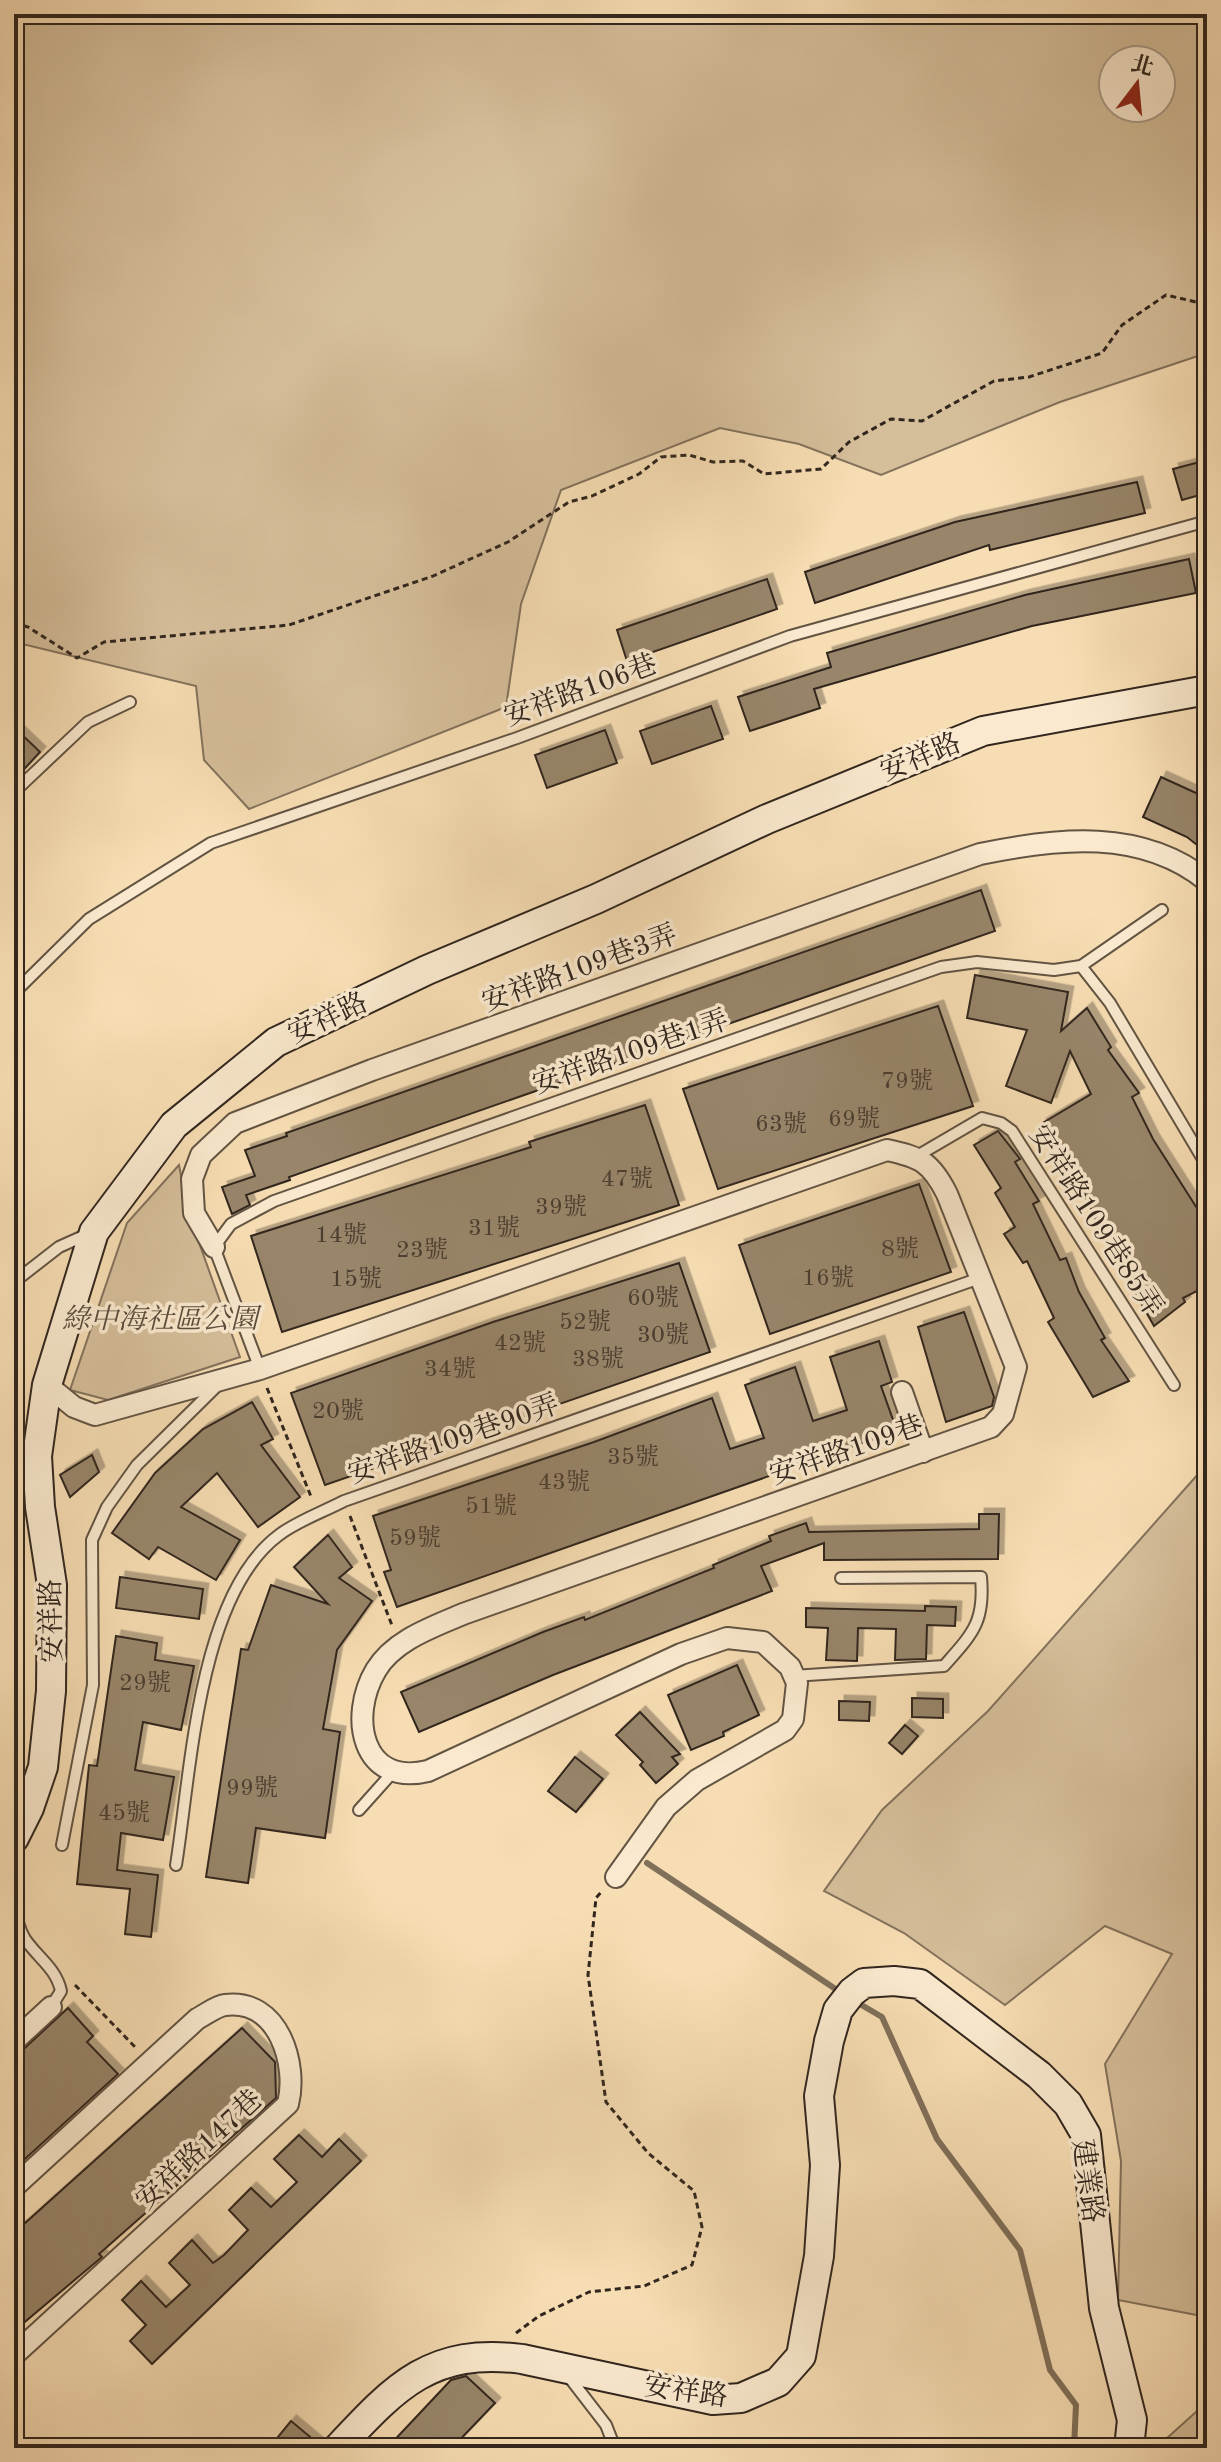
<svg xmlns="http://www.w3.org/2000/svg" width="1221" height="2462" font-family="'Old Standard TT','Noto Serif TC',serif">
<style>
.green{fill:#d5be9a;stroke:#83725c;stroke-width:2;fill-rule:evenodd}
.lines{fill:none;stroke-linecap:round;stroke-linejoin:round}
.stream{stroke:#806f59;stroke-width:6}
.building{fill:#98856b;stroke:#31261e;stroke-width:2;filter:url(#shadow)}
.lane-casing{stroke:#625443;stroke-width:14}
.street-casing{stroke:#625443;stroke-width:24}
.secondary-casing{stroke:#31261e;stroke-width:32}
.path{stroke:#31261e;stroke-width:3;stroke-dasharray:6 4;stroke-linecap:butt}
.lane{stroke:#fae9ce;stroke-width:10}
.street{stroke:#fae9ce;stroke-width:20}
.secondary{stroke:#fae9ce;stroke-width:28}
.labels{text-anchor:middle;stroke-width:7;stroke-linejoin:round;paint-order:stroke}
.number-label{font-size:24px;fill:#4b3e31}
.street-label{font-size:28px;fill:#31261e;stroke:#fae9ce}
.park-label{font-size:28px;font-style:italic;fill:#5a4c3d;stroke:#fae9ce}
</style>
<defs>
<filter id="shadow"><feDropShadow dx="5.5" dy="-5.5" stdDeviation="0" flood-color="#0004"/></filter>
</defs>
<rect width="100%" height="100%" fill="#f7ddb3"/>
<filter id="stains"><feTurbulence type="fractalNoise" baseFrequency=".0025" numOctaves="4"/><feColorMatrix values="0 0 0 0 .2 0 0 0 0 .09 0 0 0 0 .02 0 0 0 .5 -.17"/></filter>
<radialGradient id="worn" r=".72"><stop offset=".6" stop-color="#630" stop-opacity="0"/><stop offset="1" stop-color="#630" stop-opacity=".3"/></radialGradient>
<g class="green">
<path d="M14,14H1207V353L1060,402L881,475L799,444L720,428L561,490L521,604L506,707L249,809L204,760L196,686L14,642ZM1113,60H1161V108H1113Z"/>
<path d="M179,1165L188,1212L240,1357L108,1400L70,1390L127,1223Z"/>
<path d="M1207,1464V2317L1118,2300L1121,2161L1105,2064L1172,1954L1105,1926L1005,2005L904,1933L824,1891L882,1810L988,1711Z"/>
<path d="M1207,2402V2448H1156Z"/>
</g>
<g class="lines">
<g class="stream">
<path d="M647,1863L840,1992"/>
<path d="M853,2000L882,2017L937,2139L1020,2250L1050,2370L1076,2405L1074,2448"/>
</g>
</g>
<g class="building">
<path d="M1207,460V493L1182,500L1173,469Z"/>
<path d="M1137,482L1145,513L990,550L989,545L815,603L805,572L955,522Z"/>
<path d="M1189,559L1196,593L1032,626L814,689L820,708L750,731L738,697L831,667L827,653L1025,595Z"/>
<path d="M767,579L777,609L627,661L617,630Z"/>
<path d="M711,706L723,739L652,764L640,731Z"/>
<path d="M14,727L40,752L14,780Z"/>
<path d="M605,730L617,763L547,788L535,755Z"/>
<path d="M1161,777L1207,798V853L1187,837L1143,817Z"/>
<path d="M981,890L995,931L289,1177L290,1180L246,1195L250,1205L232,1214L222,1187L255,1176L245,1150L287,1136L286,1133Z"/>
<path d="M975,975L1068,992L1061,1031L1087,1008L1111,1047L1108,1050L1139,1093L1132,1097L1153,1139L1207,1224V1286L1183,1298L1185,1302L1154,1326L1129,1282L1134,1279L1100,1230L1071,1163L1041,1124L1091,1094L1070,1051L1051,1103L1006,1086L1027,1030L967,1018Z"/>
<path d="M938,1006L973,1106L718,1189L683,1089Z"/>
<path d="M645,1105L679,1205L282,1332L251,1236L531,1147L529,1142Z"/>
<path d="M998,1131L1020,1159L1015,1162L1039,1201L1033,1204L1060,1260L1066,1258L1079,1292L1105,1338L1101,1340L1129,1381L1093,1397L1048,1322L1054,1318L1027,1261L1023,1263L1004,1234L1015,1227L995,1193L1001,1188L974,1145Z"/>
<path d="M919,1184L951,1272L770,1334L739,1245Z"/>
<path d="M679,1263L710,1352L325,1485L291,1393L493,1322Z"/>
<path d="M964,1312L994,1397L992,1406L946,1422L918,1327Z"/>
<path d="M879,1341L892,1382L881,1386L897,1431L397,1607L384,1572L391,1570L373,1516L594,1442L712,1398L730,1449L764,1438L745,1385L795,1367L813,1421L847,1410L830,1357Z"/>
<path d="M252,1402L273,1439L261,1445L300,1497L258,1527L217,1473L181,1507L240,1540L216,1580L158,1547L149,1559L112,1533L155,1473L203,1429Z"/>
<path d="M92,1455L99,1472L70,1497L60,1475Z"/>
<path d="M979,1514H999L998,1559L824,1560V1543L761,1566L772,1591L553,1675L419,1732L401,1692L543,1632L584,1617L585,1620L714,1568L713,1565L771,1541L769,1536L806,1523L809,1532L979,1529Z"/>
<path d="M328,1535L352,1567L339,1578L372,1601L337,1650L323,1729L340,1732L325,1838L256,1828L248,1883L206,1877L241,1649L248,1650L271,1585L328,1604L294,1567Z"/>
<path d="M120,1577L203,1589L199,1619L116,1608Z"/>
<path d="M925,1606L956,1607L955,1626L927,1625L926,1659L895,1660L896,1629L858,1628L857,1661L826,1660L828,1628L806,1627V1608L925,1611Z"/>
<path d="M116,1636L157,1643L155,1660L194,1666L181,1730L143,1722L135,1770L174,1777L163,1840L121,1833L117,1870L158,1875L151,1937L125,1934L130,1889L77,1884L89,1765L97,1766Z"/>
<path d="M737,1665L759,1715L723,1732L724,1736L691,1750L668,1695Z"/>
<path d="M912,1698L943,1699V1718L912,1717Z"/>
<path d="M839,1701L870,1702L869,1721L839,1720Z"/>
<path d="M640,1712L680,1754L672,1757L678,1764L656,1783L640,1765L643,1762L616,1735Z"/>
<path d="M905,1725L918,1736L902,1754L889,1743Z"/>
<path d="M575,1757L603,1779L576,1812L548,1791Z"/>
<path d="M68,2008L93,2036L87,2042L118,2074L14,2169V2058Z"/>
<path d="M242,2028L275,2062L276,2098L99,2254L102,2257L14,2331V2233Z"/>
<path d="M299,2135L322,2157L339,2139L361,2161L152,2364L130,2341L146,2325L122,2300L141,2281L166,2307L190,2285L169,2263L192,2240L213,2263L224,2255L248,2230L229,2210L251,2188L271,2207L297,2182L274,2159Z"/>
<path d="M466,2376L495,2403L452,2448H387L451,2380Z"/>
<path d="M291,2421L321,2446V2448H269Z"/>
</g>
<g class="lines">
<defs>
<g id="lane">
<path d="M14,792L88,722L130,702"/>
<path d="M1081,966L1110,1003L1207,1166"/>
<path d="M14,993L89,919L211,843L517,738L790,636L1207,521"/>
<path d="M917,1156L982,1118L1001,1123L1012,1131L1174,1385"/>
<path d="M14,1282L59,1247L88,1234"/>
<path d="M260,1369L214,1247L231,1224L274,1201L941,967L977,962L1054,970L1081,966L1162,910"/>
<path d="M793,1676L944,1666C973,1633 985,1622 981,1577L841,1578"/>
<path d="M359,1810L393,1772"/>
<path d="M15,1839C16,1868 9,1914 25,1939C38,1958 56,1968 61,1991L51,2007"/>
<path d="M62,1845L93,1685L92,1540L107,1507L137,1465L216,1387"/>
<path d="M176,1865C191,1772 198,1595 279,1535C297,1521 323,1512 344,1501L980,1278"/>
<path d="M569,2377L606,2425L615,2448"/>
</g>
<g id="street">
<path d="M214,1247L194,1213L192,1179L201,1155L235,1123L372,1070L980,854C1057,838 1142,828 1207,881"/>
<path d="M47,1385L74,1407L95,1415L260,1369L887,1150C920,1157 931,1162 947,1194L1016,1367L1003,1414L991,1427L463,1614C433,1627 394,1640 376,1670C348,1717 362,1787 428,1771L681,1654L727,1638L763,1642L790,1667L797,1683L793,1719L785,1730L697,1780L666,1807L616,1877"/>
<path d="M902,1392L923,1452"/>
<path d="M14,2041L51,2007"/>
<path d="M14,2187L197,2019C205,2015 216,2006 225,2005C279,1998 298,2065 288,2104L14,2355"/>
</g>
<g id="secondary">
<path d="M14,1838L29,1808L43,1767L51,1691L52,1585L40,1507L37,1456L47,1385L94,1232L174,1125L276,1042L427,970L596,899L767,819L983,731L1207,690"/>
<path d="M338,2448C395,2387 431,2347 522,2359L713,2400L741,2398L778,2382L801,2356L819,2256L825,2165L819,2096L829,2041L838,2010L852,1992L864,1983L894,1981L920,1984L1039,2075L1068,2104L1086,2135L1104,2308L1132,2420L1129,2448"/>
</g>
</defs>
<use href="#lane" class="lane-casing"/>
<use href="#street" class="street-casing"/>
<use href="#secondary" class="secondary-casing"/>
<g class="path">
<path d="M14,623L28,627L77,658L104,642L289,625L433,576L508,542L569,502L592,496L639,474L661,457L689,455L713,462L743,461L764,474L821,469L849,442L891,419L922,421L994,381L1029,377L1102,353L1122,325L1166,295L1196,302L1207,300"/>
<path d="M267,1388L312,1499"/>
<path d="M350,1516L393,1628"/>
<path d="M75,1985L136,2048"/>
<path d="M516,2333L539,2316L589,2292L644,2286L692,2265L702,2227L694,2191L648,2153L606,2102L588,1975L596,1898L602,1891"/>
</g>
<use href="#lane" class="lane"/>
<use href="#street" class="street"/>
<use href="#secondary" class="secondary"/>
</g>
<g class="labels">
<g class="number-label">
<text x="907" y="1088">79號</text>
<text x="854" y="1126">69號</text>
<text x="781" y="1131">63號</text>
<text x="627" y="1186">47號</text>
<text x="561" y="1214">39號</text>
<text x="494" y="1235">31號</text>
<text x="341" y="1242">14號</text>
<text x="900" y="1256">8號</text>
<text x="422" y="1257">23號</text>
<text x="828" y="1285">16號</text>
<text x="356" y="1286">15號</text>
<text x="653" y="1305">60號</text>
<text x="585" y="1329">52號</text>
<text x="663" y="1342">30號</text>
<text x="520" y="1350">42號</text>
<text x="598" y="1366">38號</text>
<text x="450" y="1376">34號</text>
<text x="338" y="1418">20號</text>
<text x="633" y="1464">35號</text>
<text x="564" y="1489">43號</text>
<text x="491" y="1513">51號</text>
<text x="415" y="1545">59號</text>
<text x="145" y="1690">29號</text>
<text x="252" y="1795">99號</text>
<text x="124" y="1820">45號</text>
</g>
<g class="street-label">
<text transform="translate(580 689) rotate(-20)" y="10">安祥路106巷</text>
<text transform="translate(920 756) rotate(-22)" y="10">安祥路</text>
<text transform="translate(579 967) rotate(-20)" y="10">安祥路109巷3弄</text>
<text transform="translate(327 1017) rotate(-25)" y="10">安祥路</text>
<text transform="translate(630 1051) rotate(-19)" y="10">安祥路109巷1弄</text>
<text transform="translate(1097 1220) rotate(57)" y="10">安祥路109巷85弄</text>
<text transform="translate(453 1438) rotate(-19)" y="10">安祥路109巷90弄</text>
<text transform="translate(846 1449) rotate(-19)" y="10">安祥路109巷</text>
<text transform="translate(50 1621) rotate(-91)" y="10">安祥路</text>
<text transform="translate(198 2149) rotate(-43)" y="10">安祥路147巷</text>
<text transform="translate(1089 2181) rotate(82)" y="10">建業路</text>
<text transform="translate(686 2390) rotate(8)" y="10">安祥路</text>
</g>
<g class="park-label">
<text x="160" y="1328">綠中海社區公園</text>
</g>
</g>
<rect width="1221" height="2462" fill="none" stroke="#f7ddb3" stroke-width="48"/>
<rect x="16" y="16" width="1189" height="2430" fill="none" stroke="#31261e" stroke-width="4"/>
<rect x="24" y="24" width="1173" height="2414" fill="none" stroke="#31261e" stroke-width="2"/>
<g transform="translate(1137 84) rotate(16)"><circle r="38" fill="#fae9ce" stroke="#aa9b88" stroke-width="2"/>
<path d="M0-6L14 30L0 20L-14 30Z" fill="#8f2418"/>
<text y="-12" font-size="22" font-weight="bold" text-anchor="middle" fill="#31261e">北</text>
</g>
<rect width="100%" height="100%" filter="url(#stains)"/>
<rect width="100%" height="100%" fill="url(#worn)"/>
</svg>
